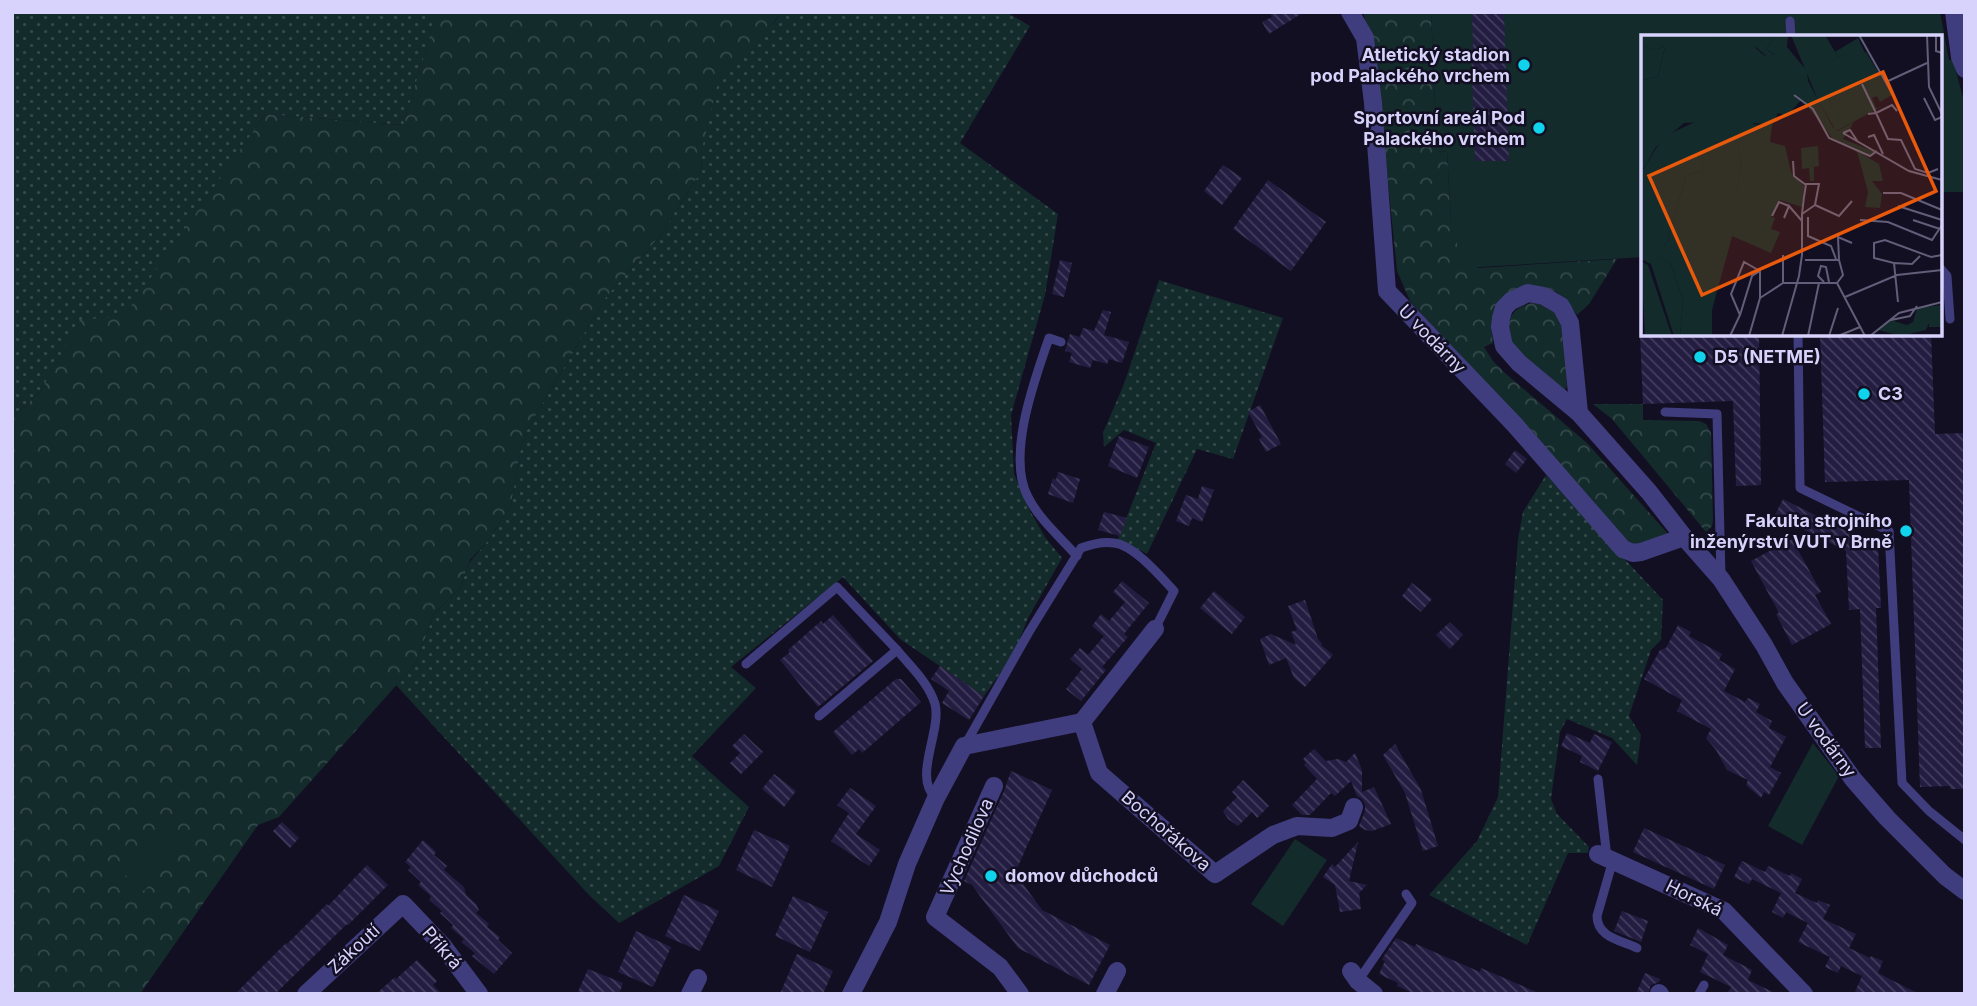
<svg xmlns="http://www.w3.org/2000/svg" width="1977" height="1006" font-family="Inter,sans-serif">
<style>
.forest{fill:url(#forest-crowns)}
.garden{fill:url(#garden-dots)}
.pitch{fill:#132b2b}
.building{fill:url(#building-back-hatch)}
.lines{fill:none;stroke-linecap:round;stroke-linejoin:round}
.lane{stroke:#403d7e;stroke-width:9}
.street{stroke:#403d7e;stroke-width:18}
.poi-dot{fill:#10d4eb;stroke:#130f22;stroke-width:2.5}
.labels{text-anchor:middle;stroke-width:5;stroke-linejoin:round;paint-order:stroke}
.poi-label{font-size:18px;font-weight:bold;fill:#d8d3fc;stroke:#130f22;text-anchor:end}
.street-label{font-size:18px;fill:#d8d3fc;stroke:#130f22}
.inset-road{fill:none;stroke:#625d79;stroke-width:2}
.view{fill:#e8590c;fill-opacity:0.15;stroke:#e8590c;stroke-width:3.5}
.inset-edge{fill:none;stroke:#d8d3fc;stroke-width:3.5}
</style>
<defs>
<pattern id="forest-crowns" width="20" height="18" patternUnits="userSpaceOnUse" patternTransform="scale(1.75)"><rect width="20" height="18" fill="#132b2b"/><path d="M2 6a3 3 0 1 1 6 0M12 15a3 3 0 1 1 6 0" fill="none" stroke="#35494b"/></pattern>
<pattern id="garden-dots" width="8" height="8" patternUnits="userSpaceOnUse" patternTransform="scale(1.75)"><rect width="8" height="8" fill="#132b2b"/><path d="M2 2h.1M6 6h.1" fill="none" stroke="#35494b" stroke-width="1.8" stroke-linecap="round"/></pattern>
<pattern id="building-back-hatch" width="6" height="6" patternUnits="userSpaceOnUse" patternTransform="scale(1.75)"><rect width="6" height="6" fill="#241d42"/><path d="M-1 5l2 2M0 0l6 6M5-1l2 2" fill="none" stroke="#433d5e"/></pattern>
</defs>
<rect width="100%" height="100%" fill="#130f22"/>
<g class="forest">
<path d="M437,12H780L701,153L702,170L660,236L606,297L523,437L511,505L487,542L470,560L460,588L434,614L416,663L279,817L258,825L140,994H12V417L40,392L80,319L124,315L265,114L403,125Z"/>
<path d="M1363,12H1431L1437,151L1447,152L1451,221L1478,268L1617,259L1589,304L1577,315C1563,295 1558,289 1533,286L1494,314L1491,327L1493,343L1484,347L1493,361L1506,374L1587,443L1669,535L1629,549L1555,463L1410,301L1397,271L1376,63Z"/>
<path d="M1531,303C1540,303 1551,306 1557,313C1565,324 1566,371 1567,386L1565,390H1563C1550,379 1512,353 1508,336C1507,331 1509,323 1510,319C1514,309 1522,306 1531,303Z"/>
<path d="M1593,404H1643V420L1699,421L1706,424L1711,433L1713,521L1712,526L1706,532L1612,419Z"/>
</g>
<g class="garden">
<path d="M12,12H437V13L403,125L265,114L124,316L80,320L40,392L12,417Z"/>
<path d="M780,12H1006L1030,26L960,143L1058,214L1045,295L1011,415L1014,474L1030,511L1045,537L1062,558L1028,618L1014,654L984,696L900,639L843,577L731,667L756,688L692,756L749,807L719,866L619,923L589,895L396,685L416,663L434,614L460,588L469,563L487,542L511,505L523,437L606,297L660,236L702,170L701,153L719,78L775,22Z"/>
<path d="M1159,280L1283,318L1233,459L1197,449L1147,554L1118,539L1156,443L1124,430L1104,447L1103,433L1124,384Z"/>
<path d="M1546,475L1663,600L1661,640L1651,650L1629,716L1641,735L1637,765L1612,738L1567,719L1560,732L1551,799L1557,814L1589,847L1588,853H1568L1527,945L1429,895L1477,841L1498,797L1518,539L1523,512Z"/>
</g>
<g class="pitch">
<path d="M1431,12H1940L1949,60H1953L1965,105V192H1940V37H1643V257L1464,268L1451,221L1447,152L1437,151Z"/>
<path d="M1813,743L1839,776L1802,845L1768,826Z"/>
<path d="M159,831L180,849L144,891L123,873Z"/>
<path d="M1295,839L1327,860L1283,926L1251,904Z"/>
</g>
<g class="building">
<path d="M1269,12H1304L1269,34L1262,22L1272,17Z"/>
<path d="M1472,12H1504L1509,161H1475L1471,46L1473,47Z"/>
<path d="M1223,165L1242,178L1222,205L1204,191Z"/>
<path d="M1268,180L1326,222L1291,271L1233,229Z"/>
<path d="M1060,260L1072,263L1064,297L1052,294Z"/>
<path d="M1103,310L1111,312L1104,335L1129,342L1122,363L1109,359L1107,364L1093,360L1090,368L1069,362L1072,353L1065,351L1070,334L1080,337L1083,328L1094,331Z"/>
<path d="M1640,334H1759L1761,485L1736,486L1733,401L1643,404Z"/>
<path d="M1820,334H1931L1935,434L1965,433V789H1950V786L1920,787L1909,480L1825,482Z"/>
<path d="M1260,405L1281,444L1266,452L1259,439L1262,437L1248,412Z"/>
<path d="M1119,436L1149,447L1137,478L1108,466Z"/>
<path d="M1515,450L1527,459L1516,473L1505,464Z"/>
<path d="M1058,472L1080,479L1073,503L1048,494L1053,478L1056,480Z"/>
<path d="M1202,486L1214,490L1202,522L1192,518L1189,526L1176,521L1186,495L1198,499Z"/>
<path d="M1783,499L1878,547L1881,608H1876L1881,748H1865L1860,609L1849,610L1846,551L1775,515Z"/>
<path d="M1104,512L1127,518L1120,536L1098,530Z"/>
<path d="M1792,539L1821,592L1815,595L1831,624L1792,645L1776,614L1779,613L1751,561Z"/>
<path d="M1122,581L1149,603L1124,634L1128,637L1102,667L1106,670L1081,701L1066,689L1082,669L1070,659L1080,648L1088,655L1104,636L1092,626L1101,614L1109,621L1125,602L1113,592Z"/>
<path d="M1412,583L1432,599L1421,612L1402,596Z"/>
<path d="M1214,591L1245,617L1232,634L1200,608Z"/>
<path d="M1305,600L1318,639L1322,644L1321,645L1333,655L1305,687L1294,678L1286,658L1269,665L1260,639L1271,634L1296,645L1291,632L1297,630L1288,606Z"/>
<path d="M833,615L873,661L818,707L780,660L790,652L788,650L821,621L823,624Z"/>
<path d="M1450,622L1463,635L1450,649L1436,635Z"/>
<path d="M1678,625L1691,632L1689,636L1722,654L1719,660L1735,669L1724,691L1745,702L1748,698L1760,704L1756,712L1772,721L1769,728L1786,737L1770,767L1781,773L1769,795L1764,792L1761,798L1746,785L1748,780L1727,770L1716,750L1706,738L1711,729L1677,711L1682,700L1644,679L1660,650L1666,648Z"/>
<path d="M940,666L984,696L969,720L942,703L949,691L931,679Z"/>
<path d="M896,679H901L921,702L862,753L859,749L852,755L833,732Z"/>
<path d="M1567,733L1590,743L1594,734L1612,742L1598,771L1580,762L1582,756L1561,746Z"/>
<path d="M744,734L763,752L741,774L730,763L740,753L732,746Z"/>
<path d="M1395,744L1421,790L1438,846L1423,851L1405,793L1383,755Z"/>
<path d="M1314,749L1326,761L1338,759L1346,762L1355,753L1362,770V792L1374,787L1391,824L1372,831L1365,830L1359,826L1365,811V804L1362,799L1357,796L1351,781L1335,796L1331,793L1310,815H1302L1292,805L1317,779L1304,765L1306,763L1303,759Z"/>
<path d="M1011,771L1052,790L1015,873L1042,910L1110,945L1089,985L1018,948L972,885L964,881L1004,791Z"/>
<path d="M774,774L796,791L784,807L762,789Z"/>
<path d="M1243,780L1269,806L1257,818L1252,812L1238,826L1228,819L1223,811L1237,797L1232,792Z"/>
<path d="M850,788L876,806L856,834L880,850L869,866L831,841L849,813L837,805Z"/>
<path d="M282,822L299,838L290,848L273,831Z"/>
<path d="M1644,828L1725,865L1714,889L1633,852Z"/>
<path d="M754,830L790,846L772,887L736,870Z"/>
<path d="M423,840L436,852L434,855L447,866L444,870L464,887L466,895L476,904L479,910L476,913L489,924L487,927L500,937L498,940L512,953L494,974L472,956L475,953L461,942L464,939L451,928L453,925L440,913L442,911L429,900L431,896L418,885L421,882L408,870L411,867L405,862Z"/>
<path d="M1358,842L1349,881L1367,885L1359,893L1361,909L1340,912L1335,885L1323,877L1332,864L1335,867Z"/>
<path d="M1742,861L1765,872L1768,866L1790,876L1791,873L1802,879L1795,893L1817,903L1818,900L1830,905L1823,919L1856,934L1849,948L1870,958L1871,956L1883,961L1878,973L1919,994H1854L1862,976L1841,966L1838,973L1825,967L1830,957L1798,942L1808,923L1786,912L1783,918L1772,912L1781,893L1752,879L1749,884L1734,877Z"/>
<path d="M367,865L388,885L348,925L347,924L275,994H235L286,943L287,944L327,904L328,906Z"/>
<path d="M684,895L719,911L700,951L665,936Z"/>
<path d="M793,896L828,912L810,952L775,936Z"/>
<path d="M1622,911L1648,921L1641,942L1614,931Z"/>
<path d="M1698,928L1728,945L1723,955L1752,970L1748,980L1777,994H1727L1731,987L1700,972L1708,954L1690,945Z"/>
<path d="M636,931L671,947L653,987L618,972Z"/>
<path d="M1396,938L1415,947L1416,944L1480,972L1481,968L1541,994H1415L1397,986L1398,983L1379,974L1385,961L1382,960L1384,956Z"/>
<path d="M797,954L833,971L823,994H780Z"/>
<path d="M417,960L437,981L433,985L442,994H376L395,977L396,979Z"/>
<path d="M588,969L623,983L619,994H577Z"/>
<path d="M1645,973L1660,979L1659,982L1651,985L1648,994H1636Z"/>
</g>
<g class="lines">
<g class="lane">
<path d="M1790,21L1791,37"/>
<path d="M1940,268L1947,276L1950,319"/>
<path d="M1798,334L1800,488L1889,531L1902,783L1929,811L1965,840"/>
<path d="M1061,342L1049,338C1035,379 1006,456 1028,497C1039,519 1060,537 1077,556"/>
<path d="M1665,412L1717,414L1721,577"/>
<path d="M746,664L837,587L897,650"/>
<path d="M819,716L897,650C910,666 929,683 935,704C942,731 912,778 936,798"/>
<path d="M965,745L1029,632L1081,548C1092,544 1103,541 1114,543C1134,545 1161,577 1174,591L1155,629"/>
<path d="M1598,779L1607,858"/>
<path d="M1613,860L1597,916C1597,937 1620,940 1637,948"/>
<path d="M1358,981L1412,903L1406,894"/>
<path d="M1699,994L1704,985"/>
</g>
<g class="street">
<path d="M1350,12L1365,38L1373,103L1387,291L1515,425L1623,549L1633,553L1641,552L1684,537"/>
<path d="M1954,12L1960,57L1965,69"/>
<path d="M1579,413L1570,323L1561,306L1544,296L1528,293L1511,301L1504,308L1501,318L1500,327L1504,346L1519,363L1579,413L1649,492L1684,537L1721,579L1764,645L1785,683L1853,779L1887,818L1945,876L1965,891"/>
<path d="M1082,722L1099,773L1215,874L1273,835L1297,826L1332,828L1349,821L1354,807"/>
<path d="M994,786L935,917L1000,967L1020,994"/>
<path d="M1598,854L1724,911L1804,994"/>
<path d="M1351,971L1358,981L1374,994"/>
<path d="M1659,993L1660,994"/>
<path d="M306,994L403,904L443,946L479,994"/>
<path d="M690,994L698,978"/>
<path d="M851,994L888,922L907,864L936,798L964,746L1082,722L1155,629"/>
<path d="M1105,994L1117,971"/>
</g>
</g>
<g class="poi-dot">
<circle cx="1524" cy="65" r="7"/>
<circle cx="1539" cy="128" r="7"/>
<circle cx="1700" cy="357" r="7"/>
<circle cx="1864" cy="394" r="7"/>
<circle cx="1906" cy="531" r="7"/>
<circle cx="991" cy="876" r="7"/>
</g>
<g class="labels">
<g class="poi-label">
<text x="1510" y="61">Atletický stadion<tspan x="1510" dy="21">pod Palackého vrchem</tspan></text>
<text x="1525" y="124">Sportovní areál Pod<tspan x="1525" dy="21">Palackého vrchem</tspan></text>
<text x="1714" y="363" text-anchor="start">D5 (NETME)</text>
<text x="1878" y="400" text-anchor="start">C3</text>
<text x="1892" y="527">Fakulta strojního<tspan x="1892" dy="21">inženýrství VUT v Brně</tspan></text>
<text x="1005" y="882" text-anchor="start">domov důchodců</text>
</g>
<g class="street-label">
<text transform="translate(1432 339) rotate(46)" y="6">U vodárny</text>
<text transform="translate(1826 740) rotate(54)" y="6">U vodárny</text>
<text transform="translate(1166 831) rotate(41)" y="6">Bochořákova</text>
<text transform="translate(967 847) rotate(-66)" y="6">Vychodilova</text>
<text transform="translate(1694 898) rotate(26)" y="6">Horská</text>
<text transform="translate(442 948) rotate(49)" y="6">Příkrá</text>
<text transform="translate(354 949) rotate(-43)" y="6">Zákoutí</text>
</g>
</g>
<g transform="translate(1641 35)">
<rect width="301" height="301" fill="#130f22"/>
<path d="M217,3L224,18L211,26L206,18L197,22L194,17ZM301,270V292H288V288L285,295L260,301L237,295L250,285L266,290L272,287L276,273Z" fill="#132b2b"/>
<path d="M0,0H70L111,10L124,21L134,20L125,14L135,0H147L146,12L166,36L167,46L191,91L196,96L213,87L202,104L234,117L230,120L191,103L161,64L146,81L137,78L131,90L113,88L97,113L100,124L92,198L71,275V301H39L42,265L30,229L15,220L26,207L45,141L62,135L59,118L73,113L84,86L43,88L15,112L0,138V46L17,41L24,12L12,15L0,9Z" fill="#132b2b"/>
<path d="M70,0H135L125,14L162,41L157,49L116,13ZM0,9L12,15L24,12L17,41L0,46ZM56,86H84L89,91L86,106L60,118L62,135L45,141L26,207L16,220L30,229L42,265L39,301H33L10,229L0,224V138L22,102ZM104,89L131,90L129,107L144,111L150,137L163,151L161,172L139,165L130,182L134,183L130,194L139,197L130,218L91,201L100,124L97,113ZM177,111L178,131L173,132V146H169L168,133L161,134L160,113ZM216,116L238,129L242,146H231L241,159L239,173L224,172L227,157ZM0,226L7,230L31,301H4Z" fill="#132b2b"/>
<path d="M150,0H184L197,22L206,17L211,24L225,17L251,60L239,67L236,61L231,63L235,73L240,72L195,96L177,65Z" fill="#132b2b"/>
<path class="inset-road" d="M218,0L253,62M286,0L288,52L301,79M295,0V16L301,18M245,47L286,28M221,49L235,78L227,79M153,60L172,74L188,103L229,121L236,116M283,63L294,85L301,82M256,76L251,70L235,78L247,104L260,105L274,134L287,138L297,134M202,98L268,136L301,145M202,98L209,95L217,107M227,102L233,100L242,119M152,126L153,141L165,150M242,158H260L301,175M174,170L198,181L211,166M257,171L301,185M131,181L138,167L148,171M167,182V201L190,211L195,224M143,183L148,171L161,186M219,185L247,187L291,205L301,190M272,185L299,194M164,225H198L202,240L196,248M198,225L197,202L211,208M253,228L271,229L279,221M183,247L177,241L180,231L185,232L188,247M142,248H196M142,248V220M196,248L224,301M204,262L256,240L301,235M119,263L142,248M257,267L253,228L233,223V208L244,205L290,222L301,220M99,280L111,241L119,236M250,285L269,281L276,271M89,301L99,280L90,259L103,227L119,236M108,301L119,263V236M141,301L158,241L161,220V179L163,162L165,149H178L174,170L161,179M167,301L178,248M188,301L197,273M197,301L219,292M229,301L258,278L301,267"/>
<path class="view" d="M242,37L295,156L61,260L8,141Z"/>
<rect width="301" height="301" class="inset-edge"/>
</g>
<rect width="1977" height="1006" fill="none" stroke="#d8d3fc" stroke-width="28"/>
</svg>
